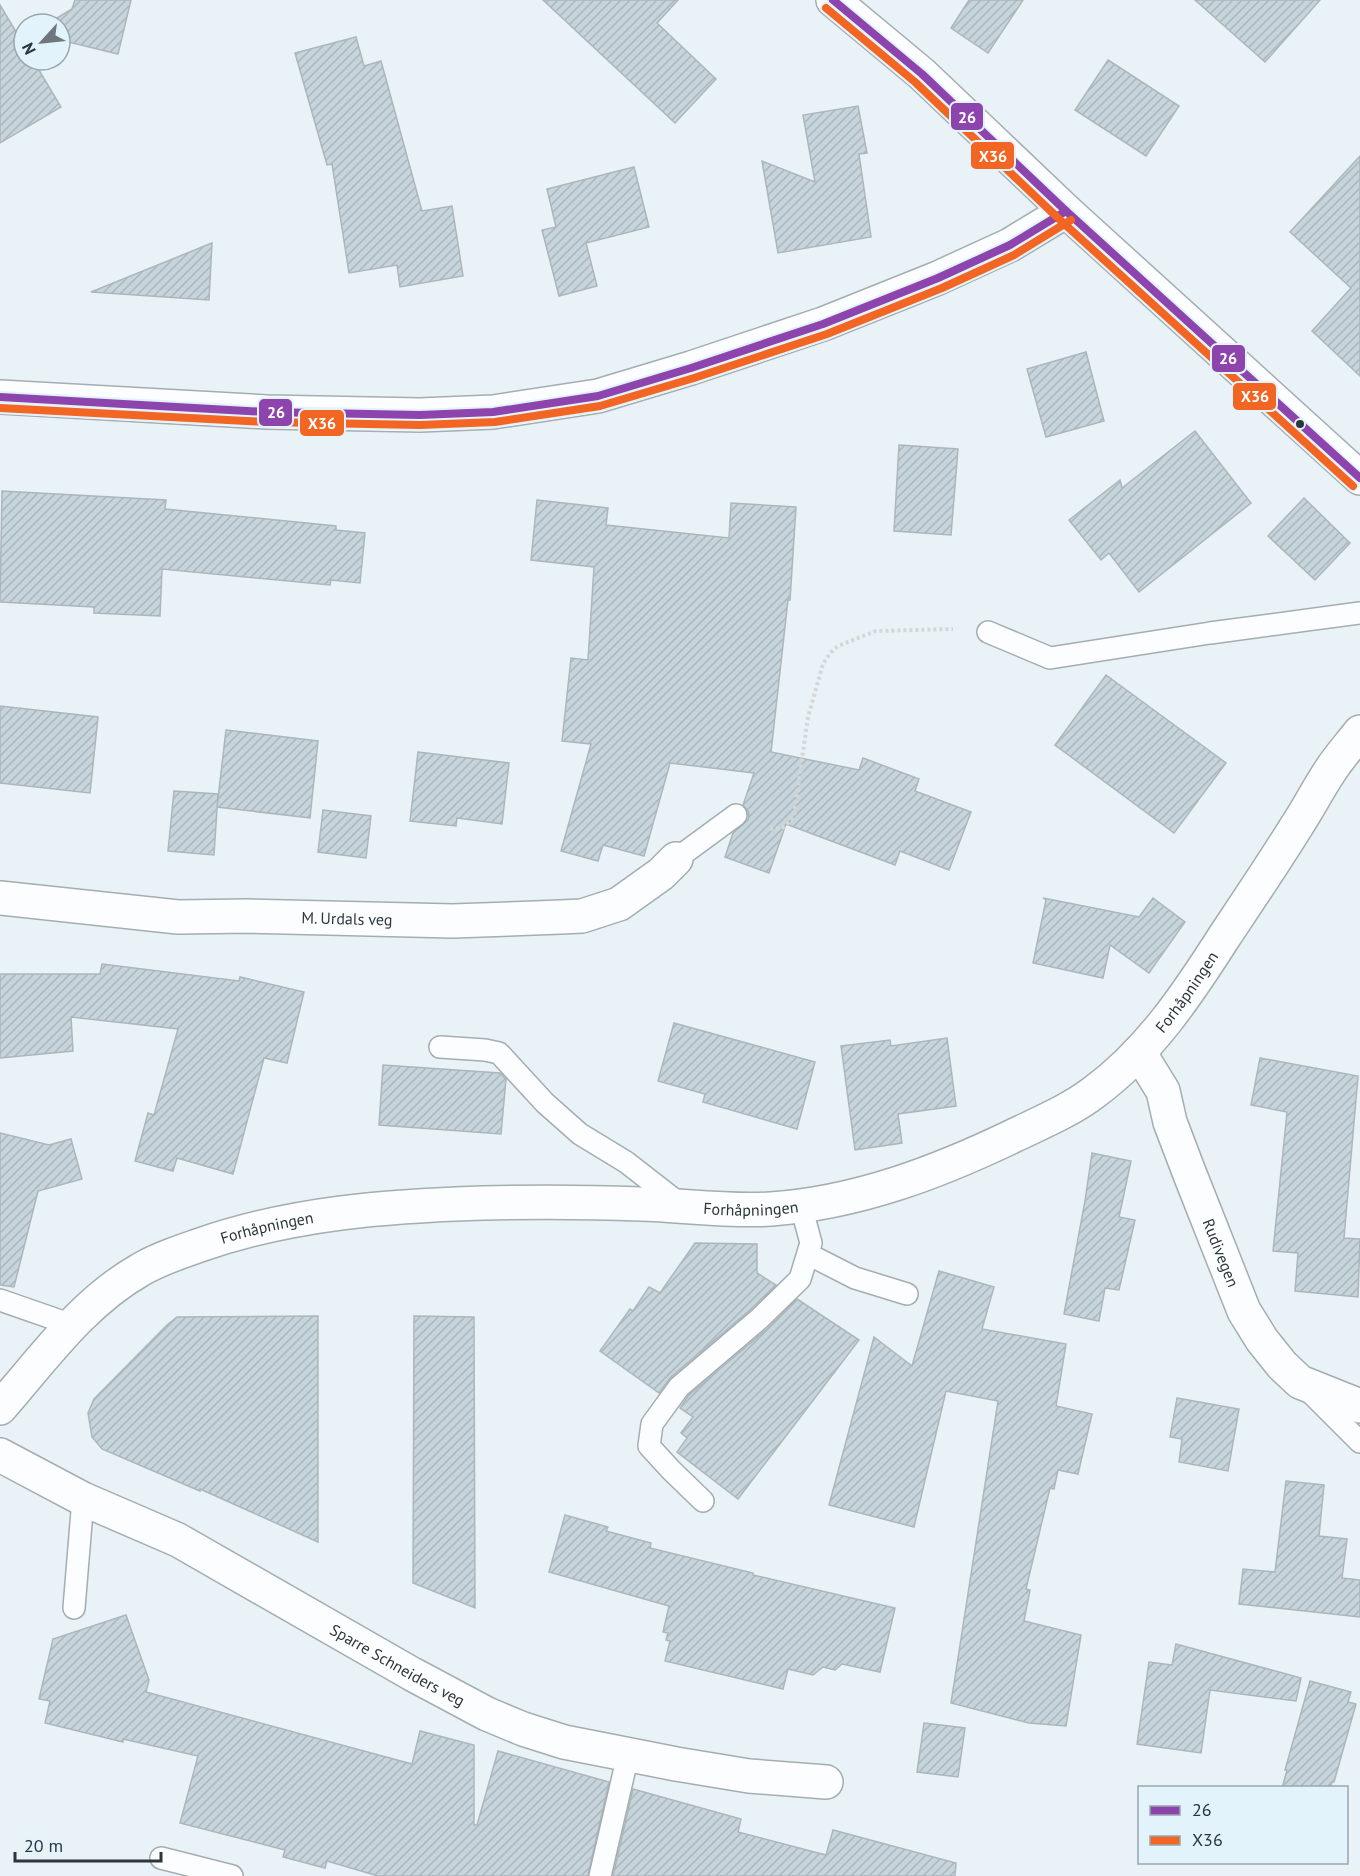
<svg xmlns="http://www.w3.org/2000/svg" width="1360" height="1876" font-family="'PT Sans',sans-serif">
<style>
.building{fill:url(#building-hatch);stroke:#adb6ba;stroke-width:1.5}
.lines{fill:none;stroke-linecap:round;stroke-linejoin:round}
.lane-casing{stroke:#a4adb1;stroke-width:24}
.street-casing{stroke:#a4adb1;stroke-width:36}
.path{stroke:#d4d7d7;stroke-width:4;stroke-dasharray:3 3;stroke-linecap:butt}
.lane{stroke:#fcfdfe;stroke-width:21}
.street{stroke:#fcfdfe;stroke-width:33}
.bus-1-casing{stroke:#e3f3fc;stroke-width:12}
.bus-2-casing{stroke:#e3f3fc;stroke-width:12}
.bus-1{stroke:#8e44ad;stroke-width:8}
.bus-2{stroke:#f26522;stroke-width:8}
.bus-dot{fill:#2b363b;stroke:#e3f3fc;stroke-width:2}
.labels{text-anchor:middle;stroke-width:6;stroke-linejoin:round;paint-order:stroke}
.street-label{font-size:16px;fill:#2b363b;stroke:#e3f3fc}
.line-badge{stroke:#e3f3fc;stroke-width:2}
.badge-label{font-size:16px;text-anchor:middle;font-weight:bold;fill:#fff}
</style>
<defs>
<pattern id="building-hatch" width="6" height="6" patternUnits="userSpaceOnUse" patternTransform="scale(1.5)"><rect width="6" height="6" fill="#c6d4db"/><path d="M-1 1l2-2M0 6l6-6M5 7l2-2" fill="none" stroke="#aab7bd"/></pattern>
</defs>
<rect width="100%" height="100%" fill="#e9f2f6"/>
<g class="building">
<path d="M75,0H131L118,54L60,40V24H47L72,9Z"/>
<path d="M543,0H678L657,23L716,79L675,123Z"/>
<path d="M969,0H1023L988,53L951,28Z"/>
<path d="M1195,0H1320L1265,62Z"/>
<path d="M0,5L24,45V60H33L61,107L0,143Z"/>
<path d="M356,37L364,66L381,61L422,211L452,206L463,276L400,287L397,265L349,273L332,164L327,165L295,53Z"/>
<path d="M1108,60L1179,106L1146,156L1075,110Z"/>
<path d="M858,106L867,153L859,154L871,237L778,253L762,161L815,182L803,115Z"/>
<path d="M1360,156V376L1312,331L1351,288L1290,232Z"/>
<path d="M634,167L649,227L586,243L597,286L559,296L542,230L556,227L547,189Z"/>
<path d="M212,243L209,300L91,292Z"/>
<path d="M1086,352L1104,421L1046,437L1027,369Z"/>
<path d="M1195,431L1251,503L1139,592L1109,553L1101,560L1069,520L1120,480L1122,488Z"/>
<path d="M899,445L958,449L951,535L894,531Z"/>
<path d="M2,491L166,500L165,509L336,526V530L365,533L360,583L331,580L330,585L162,569L160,616L94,613V607L0,602Z"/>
<path d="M1304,498L1350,543L1315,580L1268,536Z"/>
<path d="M537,500L608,508L606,525L729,538L731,503L796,507L790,600H788L771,752L859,770L863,758L919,779L915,791L971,812L949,870L900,851L895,865L786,824L769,873L725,857L733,833L748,820L749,813L743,805L754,773L670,763L644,856L603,845L598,861L561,851L591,744L562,741L571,658L588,660L594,567L531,560Z"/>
<path d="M1106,675L1226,763L1174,833L1055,745Z"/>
<path d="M0,706L98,717L90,793L0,783Z"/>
<path d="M226,730L318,741L310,818L217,807Z"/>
<path d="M418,752L509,763L502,824L457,818L456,826L410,821Z"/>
<path d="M174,791L218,794L214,855L168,851Z"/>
<path d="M323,810L371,816L366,858L318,852Z"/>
<path d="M1043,898L1139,917L1153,898L1185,922L1149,973L1110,945L1103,978L1033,963L1046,900Z"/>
<path d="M102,964L239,981L240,977L304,992L287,1063L264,1058L233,1174L177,1158L173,1171L135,1161L148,1113L154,1115L178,1029L71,1017L73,1051L0,1058V974H100Z"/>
<path d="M674,1023L815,1062L797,1129L703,1102L705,1094L658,1081Z"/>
<path d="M947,1038L956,1106L898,1114L902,1143L855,1150L841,1046L890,1040L891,1046Z"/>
<path d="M1260,1058L1358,1076L1344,1238L1360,1239L1358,1297L1295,1291L1298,1253L1273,1251L1287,1112L1251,1105Z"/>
<path d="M383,1065L500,1073L506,1079L501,1134L379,1125Z"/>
<path d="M0,1133L49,1145L71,1139L82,1179L38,1191L14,1287L0,1285Z"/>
<path d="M1092,1153L1131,1161L1119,1217L1135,1220L1119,1290L1105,1288L1099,1321L1064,1314L1085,1201Z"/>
<path d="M695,1243L757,1244V1273L776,1285L750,1310L671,1377L659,1393L600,1351L630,1309L633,1311L649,1287L660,1293Z"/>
<path d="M939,1271L994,1287L982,1329L1066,1344L1056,1406L1092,1414L1078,1474L1058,1470L1054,1489L1050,1488L1026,1589L1030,1590L1024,1621L1081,1635L1066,1726L1029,1723L951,1703L998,1401L946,1391L914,1527L829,1505L874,1337L912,1366Z"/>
<path d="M797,1299L859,1340L738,1499L677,1452L687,1438L681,1433L693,1417L680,1408L688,1396L767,1329Z"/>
<path d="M318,1316V1542L200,1489V1491L102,1449L92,1437L88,1413L94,1399L167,1325L177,1317Z"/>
<path d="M414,1316L474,1317L475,1608L413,1583Z"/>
<path d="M1177,1398L1239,1409L1228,1471L1179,1462L1182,1439L1170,1437Z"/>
<path d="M1286,1481L1324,1485L1319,1536L1347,1539L1342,1578L1360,1580V1617L1239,1604L1243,1569L1275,1572Z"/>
<path d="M565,1515L608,1527L606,1531L651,1543L650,1548L753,1573V1575L895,1608L880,1672L842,1664L835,1670L823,1667L813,1675L788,1669L783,1689L665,1661L670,1641L666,1640L668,1633L663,1632L669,1606L549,1572Z"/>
<path d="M126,1615L149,1680L146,1692L412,1764L420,1731L474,1745V1825H477L498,1751L609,1782L588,1876H378L327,1861L325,1868L283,1857L285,1850L180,1823L198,1756L123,1739V1742L45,1723L50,1701L39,1699L53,1639Z"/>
<path d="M1176,1644L1301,1678L1296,1701L1210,1690L1201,1753L1137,1744L1149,1662L1172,1665Z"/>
<path d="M1310,1681L1351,1692L1348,1702L1356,1704L1334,1782H1332L1330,1788H1282L1287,1770H1285Z"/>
<path d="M924,1723L965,1728L958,1777L917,1772Z"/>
<path d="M633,1789L741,1819L738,1832L826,1855L833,1830L956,1863L955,1876H613Z"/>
</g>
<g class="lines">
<defs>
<g id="lane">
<path d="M988,632L1050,658L1210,633L1360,613"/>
<path d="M676,859L736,815"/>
<path d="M440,1047L485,1050L499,1053L545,1103L580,1134L626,1162L680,1204"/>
<path d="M808,1254L855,1278L907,1294"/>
<path d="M0,1300L72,1325"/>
<path d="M1309,1391L1360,1442"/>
<path d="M703,1501L671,1470L649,1446L652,1424L679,1387L759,1319L800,1279L811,1243L801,1206"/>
<path d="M74,1608L83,1499"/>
<path d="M161,1858L232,1876"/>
<path d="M600,1876L628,1755"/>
</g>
<g id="street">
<path d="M833,0L922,74L1066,211L1360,478"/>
<path d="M0,397L267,412L420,415L493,412L598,396L691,368L823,324L938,278L1010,245L1066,211"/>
<path id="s1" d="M0,898L178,917L248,916L453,921L561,917L582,916L619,904L661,874L676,859"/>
<path id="s2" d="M1139,1052L1163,1091L1170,1122L1189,1172L1244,1311L1262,1340L1282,1365L1300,1382L1360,1406"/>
<path id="s3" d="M0,1408C43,1359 82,1303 140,1270C158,1259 180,1252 200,1245C292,1213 387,1206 483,1203C536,1202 587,1202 640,1204C682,1205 729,1212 771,1209C856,1203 936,1173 1013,1136C1040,1123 1069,1111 1093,1093C1149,1052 1187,995 1224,937C1248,901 1273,864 1296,827C1308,809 1318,789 1330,771C1339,757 1350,745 1360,732"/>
<path id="s4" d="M0,1455L83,1499L178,1540L412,1674L487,1714L523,1729L564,1742L676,1764L749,1776L826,1782"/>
</g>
</defs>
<use href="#lane" class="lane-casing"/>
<use href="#street" class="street-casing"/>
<path class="path" d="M770,829L784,827L794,816L808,717L823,664L830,653L838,646L876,631L953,629"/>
<use href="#lane" class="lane"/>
<use href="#street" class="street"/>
<defs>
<g id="bus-1">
<path d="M833,0L922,74L1066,211L1360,478"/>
<path d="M0,397L267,412L420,415L493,412L598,396L691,368L823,324L938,278L1010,245L1066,211"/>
</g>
<g id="bus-2">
<path d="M826,8L915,82L1059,219L1353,486"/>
<path d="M0,408L266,422L420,425L495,422L600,406L694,378L827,334L942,288L1014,255L1071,220"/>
</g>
</defs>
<use href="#bus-1" class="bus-1-casing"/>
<use href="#bus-2" class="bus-2-casing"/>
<use href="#bus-1" class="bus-1"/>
<use href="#bus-2" class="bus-2"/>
</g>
<circle class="bus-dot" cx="1300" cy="424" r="5"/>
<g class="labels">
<g class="street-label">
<text dy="6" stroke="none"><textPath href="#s1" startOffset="348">M. Urdals veg</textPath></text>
<text dy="6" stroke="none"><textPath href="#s3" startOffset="1322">Forhåpningen</textPath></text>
<text dy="6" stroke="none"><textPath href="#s3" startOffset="818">Forhåpningen</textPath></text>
<text dy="6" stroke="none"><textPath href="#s3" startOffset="332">Forhåpningen</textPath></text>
<text dy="6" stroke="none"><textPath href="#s2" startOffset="218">Rudivegen</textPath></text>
<text dy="6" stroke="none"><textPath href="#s4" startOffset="450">Sparre Schneiders veg</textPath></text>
</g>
</g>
<g class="line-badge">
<rect x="950" y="102" width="34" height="29" rx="6" fill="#8e44ad"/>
<rect x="970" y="141" width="45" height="29" rx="6" fill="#f26522"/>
<rect x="1211" y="344" width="35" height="29" rx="6" fill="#8e44ad"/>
<rect x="1232" y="382" width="45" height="29" rx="6" fill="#f26522"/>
<rect x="258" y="398" width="35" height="29" rx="6" fill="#8e44ad"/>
<rect x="299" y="409" width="46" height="28" rx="6" fill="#f26522"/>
</g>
<g class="badge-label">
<text x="967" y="123">26</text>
<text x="993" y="162">X36</text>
<text x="1228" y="364">26</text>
<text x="1255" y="402">X36</text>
<text x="276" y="418">26</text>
<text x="322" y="429">X36</text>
</g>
<rect x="1138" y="1786" width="210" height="78" fill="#e3f3fc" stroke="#99a7af" stroke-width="1.5"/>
<rect x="1150" y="1806" width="30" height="9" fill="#8e44ad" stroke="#99a7af" stroke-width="1.5"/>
<text x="1192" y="1816" font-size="18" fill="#2b363b">26</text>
<rect x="1150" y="1836" width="30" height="9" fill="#f26522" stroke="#99a7af" stroke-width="1.5"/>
<text x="1192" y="1846" font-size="18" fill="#2b363b">X36</text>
<g transform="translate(42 42) rotate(243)"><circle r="28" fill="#e3f3fc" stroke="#99a7af" stroke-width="1.5"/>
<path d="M0-4.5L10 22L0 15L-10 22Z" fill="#6e787c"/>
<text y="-9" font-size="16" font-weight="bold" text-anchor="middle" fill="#2b363b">N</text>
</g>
<path d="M15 1852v9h146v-9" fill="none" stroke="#2b363b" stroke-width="3"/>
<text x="24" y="1852" font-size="18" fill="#2b363b" stroke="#e3f3fc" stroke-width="4.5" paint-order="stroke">20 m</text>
</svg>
